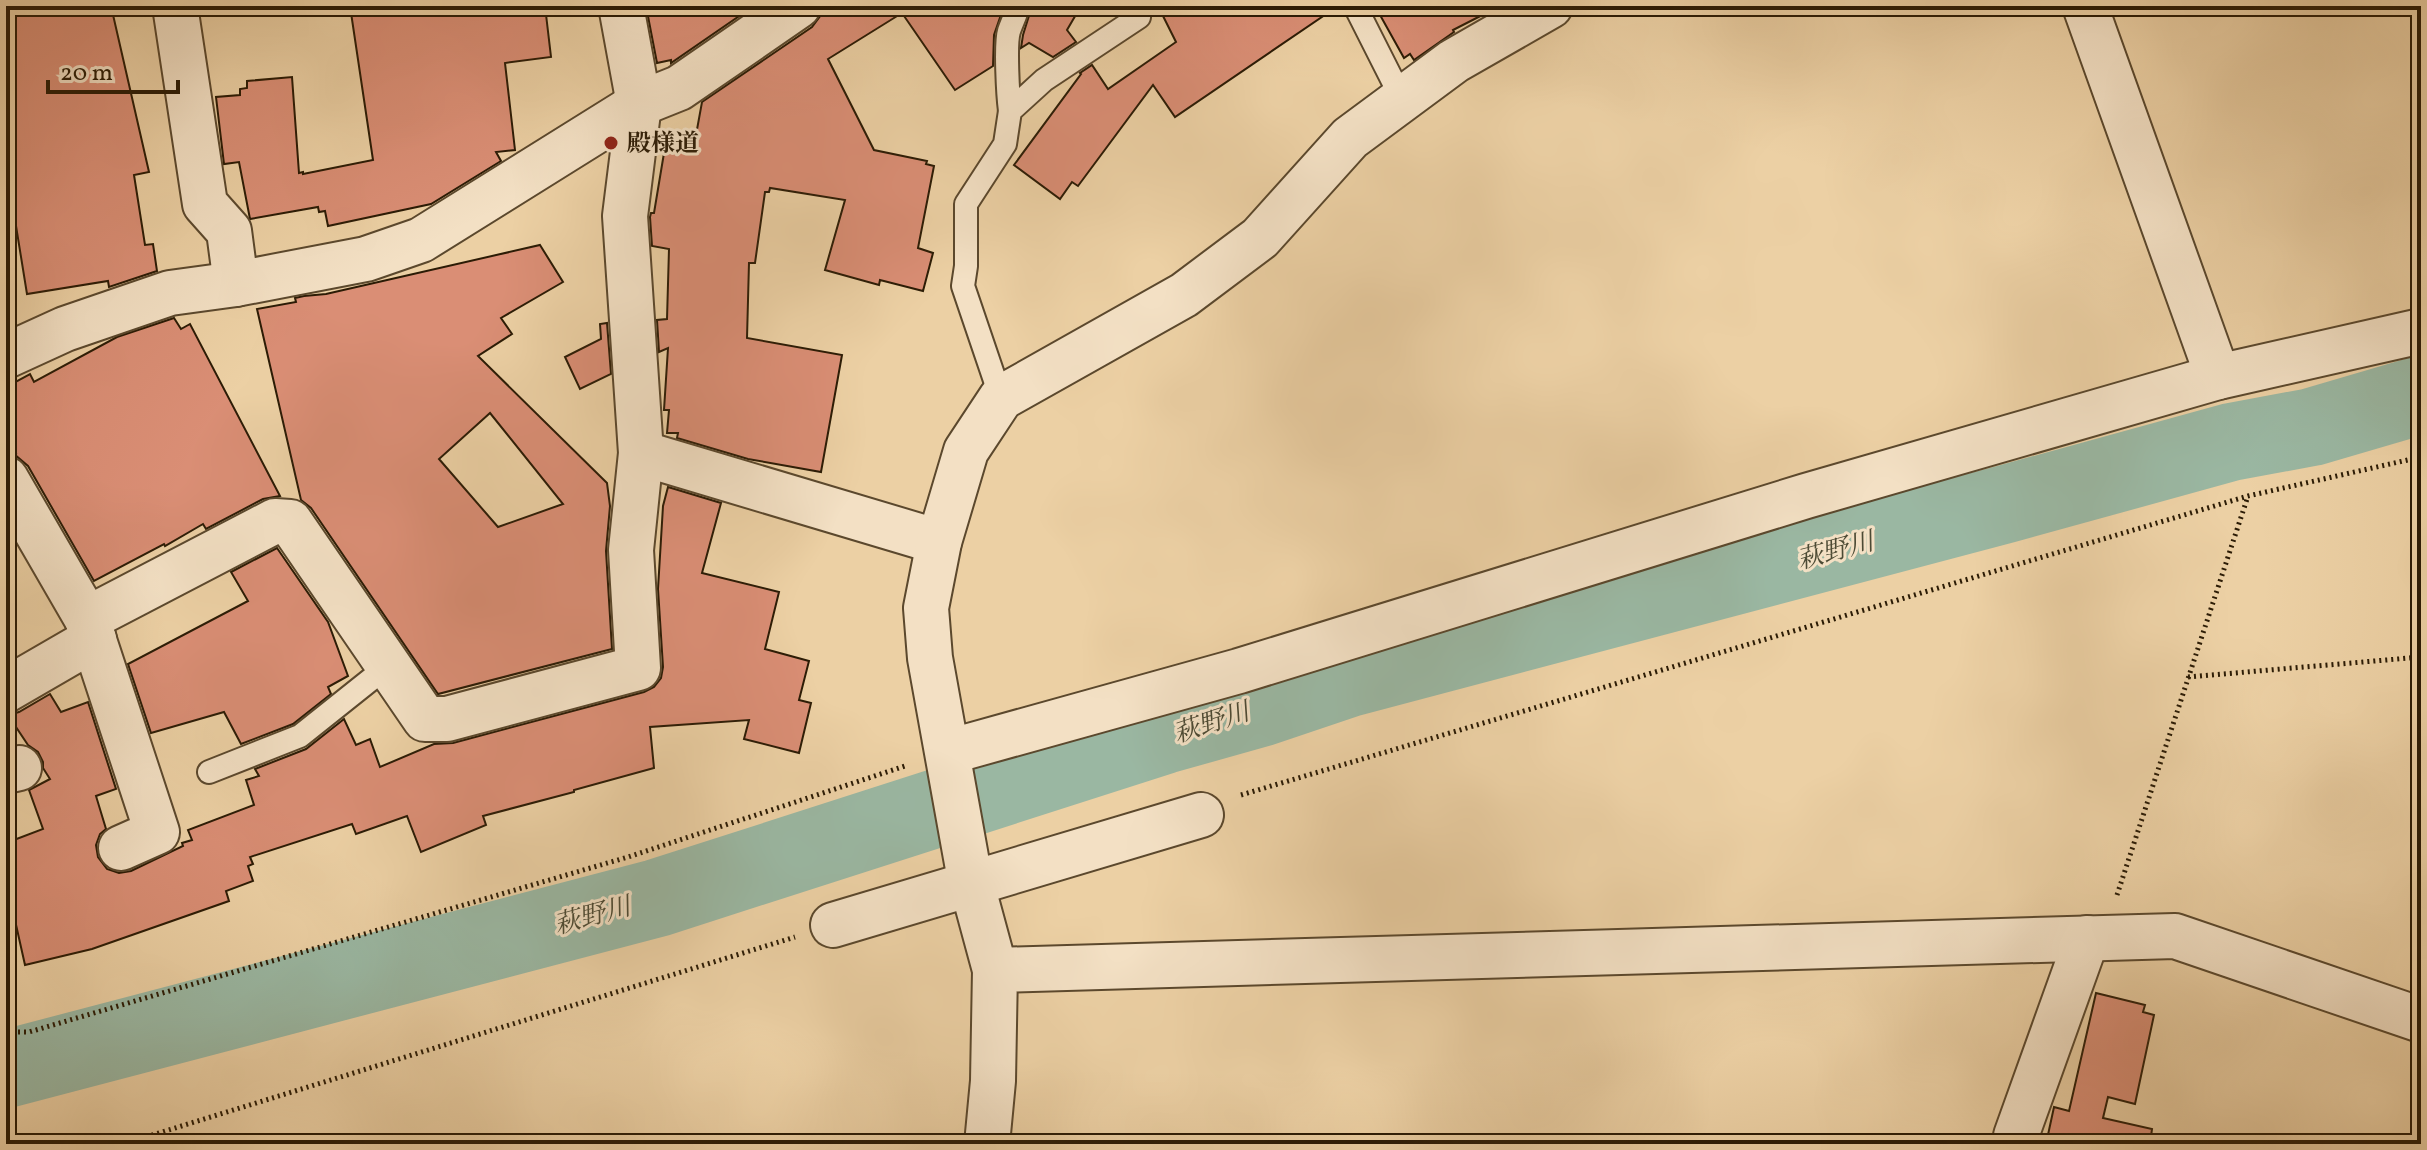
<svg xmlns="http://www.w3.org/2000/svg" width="2427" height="1150" font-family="Vollkorn,'Noto Serif JP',serif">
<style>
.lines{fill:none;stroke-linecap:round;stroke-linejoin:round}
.river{stroke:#9ab7a2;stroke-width:78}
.building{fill:#da8e75;stroke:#2b1b05;stroke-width:2;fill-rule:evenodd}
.lane-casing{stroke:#5b482d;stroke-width:26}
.street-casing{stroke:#5b482d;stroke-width:48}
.path{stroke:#2b1b05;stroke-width:5;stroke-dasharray:2 4;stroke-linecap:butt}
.lane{stroke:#f3e0c4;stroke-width:22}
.street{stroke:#f3e0c4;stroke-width:44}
.poi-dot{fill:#8f2418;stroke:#f3e0c4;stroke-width:3}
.labels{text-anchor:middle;stroke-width:6;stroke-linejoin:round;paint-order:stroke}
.poi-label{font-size:24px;font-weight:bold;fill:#2b1b05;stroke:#f3e0c4;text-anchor:start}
.water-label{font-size:26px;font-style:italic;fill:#4c4a34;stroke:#f3e0c4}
</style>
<rect width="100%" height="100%" fill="#ecd0a4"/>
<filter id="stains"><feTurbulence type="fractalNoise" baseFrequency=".0025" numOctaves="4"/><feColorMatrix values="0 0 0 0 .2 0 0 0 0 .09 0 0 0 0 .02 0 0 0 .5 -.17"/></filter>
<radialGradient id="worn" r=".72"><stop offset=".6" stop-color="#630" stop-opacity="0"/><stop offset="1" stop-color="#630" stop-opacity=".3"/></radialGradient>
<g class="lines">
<path class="river" d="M6,1069L657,898L1164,735L1260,708L1349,678L2006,504L2231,442L2312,427L2421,395"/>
</g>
<g class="building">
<path d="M6,6H111L149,172L134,175L145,245L153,244L157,271L109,287L108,281L27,294L6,164Z"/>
<path d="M350,6H545L551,57L505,63L515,150L496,152L501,161L431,204L328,226L325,211L319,212L318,207L250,219L239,162L224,164L216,97L240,95V89L247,88V81L292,77L299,173L303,172V174L373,160Z"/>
<path d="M646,6H744L745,12L671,63V60L657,63Z"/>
<path d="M835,6H1004L994,35L993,66L955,90L902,13L828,59L874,150L927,161L926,164L934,166L918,248L933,253L923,291L880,280L879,285L825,270L845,200L770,188L769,192H765L755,263H749L747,338L842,355L821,472L748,459L677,438L678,433H667L669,410H664L668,348L659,352L657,320L667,319L669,249L652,246L650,217L651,213H654L666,141L694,146L702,102L812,27L821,15Z"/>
<path d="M1032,6H1081L1067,30L1076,42L1053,57L1029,43L1021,48L1023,35Z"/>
<path d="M1158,6H1338L1175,117L1153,85L1078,186L1072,182L1060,199L1014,165L1081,74L1080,73L1092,65L1108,89L1176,42Z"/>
<path d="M1375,6H1500L1453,30L1454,32L1414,60L1410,54L1404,58Z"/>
<path d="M540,245L563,282L501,318L512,334L478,356L607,483L610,506L606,551L612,649L438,694L311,508L301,500L257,309L296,302L295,298L304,296L326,294ZM490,413L563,504L498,527L439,459Z"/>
<path d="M174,318L181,329L190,324L280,496L263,499L206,529L203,524L165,546L164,544L94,581L28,466L14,454L16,453L6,431V387L30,374L34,382L117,337Z"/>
<path d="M607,323L611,374L580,389L565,357L601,339L600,324Z"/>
<path d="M668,487L721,503L702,573L779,592L765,649L809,661L799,700L811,703L799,753L744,739L749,720L650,727L654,768L574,790V792L483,816L486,825L421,852L407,816L356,834L352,824L250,857L253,864L248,866L253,881L226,891L229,901L92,949L25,965L6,880V843L43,829L29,790L50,779L43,768V762L38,752L28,745L8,715L19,712L50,694L61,712L88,702L116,789L96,796L106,829L100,834L96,845L98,857L107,869L119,873L131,871L183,846L182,843L192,840L188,830L254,805L246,780L259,776L255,769L306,749L344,719L356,745L370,739L380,767L434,744L453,743L644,692L654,687L661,678L663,667L658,589L663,506Z"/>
<path d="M277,548L328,622L348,676L328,687L331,694L293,724L241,744L224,712L151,733L128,664L248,601L231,572Z"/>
<path d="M2096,993L2145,1005L2143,1012L2154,1015L2135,1104L2108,1097L2103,1118L2152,1129L2150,1144H2046L2054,1107L2069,1111Z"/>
</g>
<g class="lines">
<defs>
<g id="lane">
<path d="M1355,6L1403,101"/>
<path d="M1010,111C1008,96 1005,44 1009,31C1012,22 1016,15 1018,6"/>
<path d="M1001,398L963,286L966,266V204L1005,144L1010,111L1044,80L1139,17"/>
<path d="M209,772L300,736L389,665"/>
</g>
<g id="street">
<path d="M175,6L205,204L229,231L236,284"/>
<path d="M2085,6L2218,377"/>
<path d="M6,356L65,329L170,293L236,284L366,259L421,240L639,104L679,88L798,6"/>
<path d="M641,453L939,542"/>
<path d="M6,479L87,619L157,832L121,848"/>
<path d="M87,619L275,521L290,522L425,719H447L638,668L631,550L641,453L625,216L639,104L621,6"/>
<path d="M6,690L94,639"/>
<path d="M948,752L1239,671L1806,496L2218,377L2421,331"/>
<path d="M6,771L19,768"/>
<path d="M833,925L1201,815"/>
<path d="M995,970L2175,936L2421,1020"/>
<path d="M987,1144L993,1081L995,970L969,874L930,658L926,608L939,542L966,451L1001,398L1184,295L1260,238L1350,138L1454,61L1550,6"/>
<path d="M2016,1144V1136L2087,938"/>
</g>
</defs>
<use href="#lane" class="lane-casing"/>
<use href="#street" class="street-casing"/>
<g class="path">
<path d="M2188,677L2421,657"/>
<path d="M1241,795L2248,496L2421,457"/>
<path d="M2117,895L2248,496"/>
<path d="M6,1032H29L628,857L905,766"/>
<path d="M123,1144L795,937"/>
</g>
<use href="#lane" class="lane"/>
<use href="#street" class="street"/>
</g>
<circle class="poi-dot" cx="611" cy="143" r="8"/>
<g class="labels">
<g class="poi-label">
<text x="627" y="151">殿様道</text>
</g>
<g class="water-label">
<text transform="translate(1835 550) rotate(-15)" y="9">萩野川</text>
<text transform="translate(1211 722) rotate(-18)" y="9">萩野川</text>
<text transform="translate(592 915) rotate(-15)" y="9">萩野川</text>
</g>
</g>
<rect width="2427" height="1150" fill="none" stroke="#ecd0a4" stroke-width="32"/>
<rect x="8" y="8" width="2411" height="1134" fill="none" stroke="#2b1b05" stroke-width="4"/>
<rect x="16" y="16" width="2395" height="1118" fill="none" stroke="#2b1b05" stroke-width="2"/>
<path d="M48 80v12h130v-12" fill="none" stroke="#2b1b05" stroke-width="4"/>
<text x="60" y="80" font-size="24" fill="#2b1b05" stroke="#f3e0c4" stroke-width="6" paint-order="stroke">20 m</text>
<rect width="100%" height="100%" filter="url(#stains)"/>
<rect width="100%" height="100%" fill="url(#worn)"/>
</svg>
